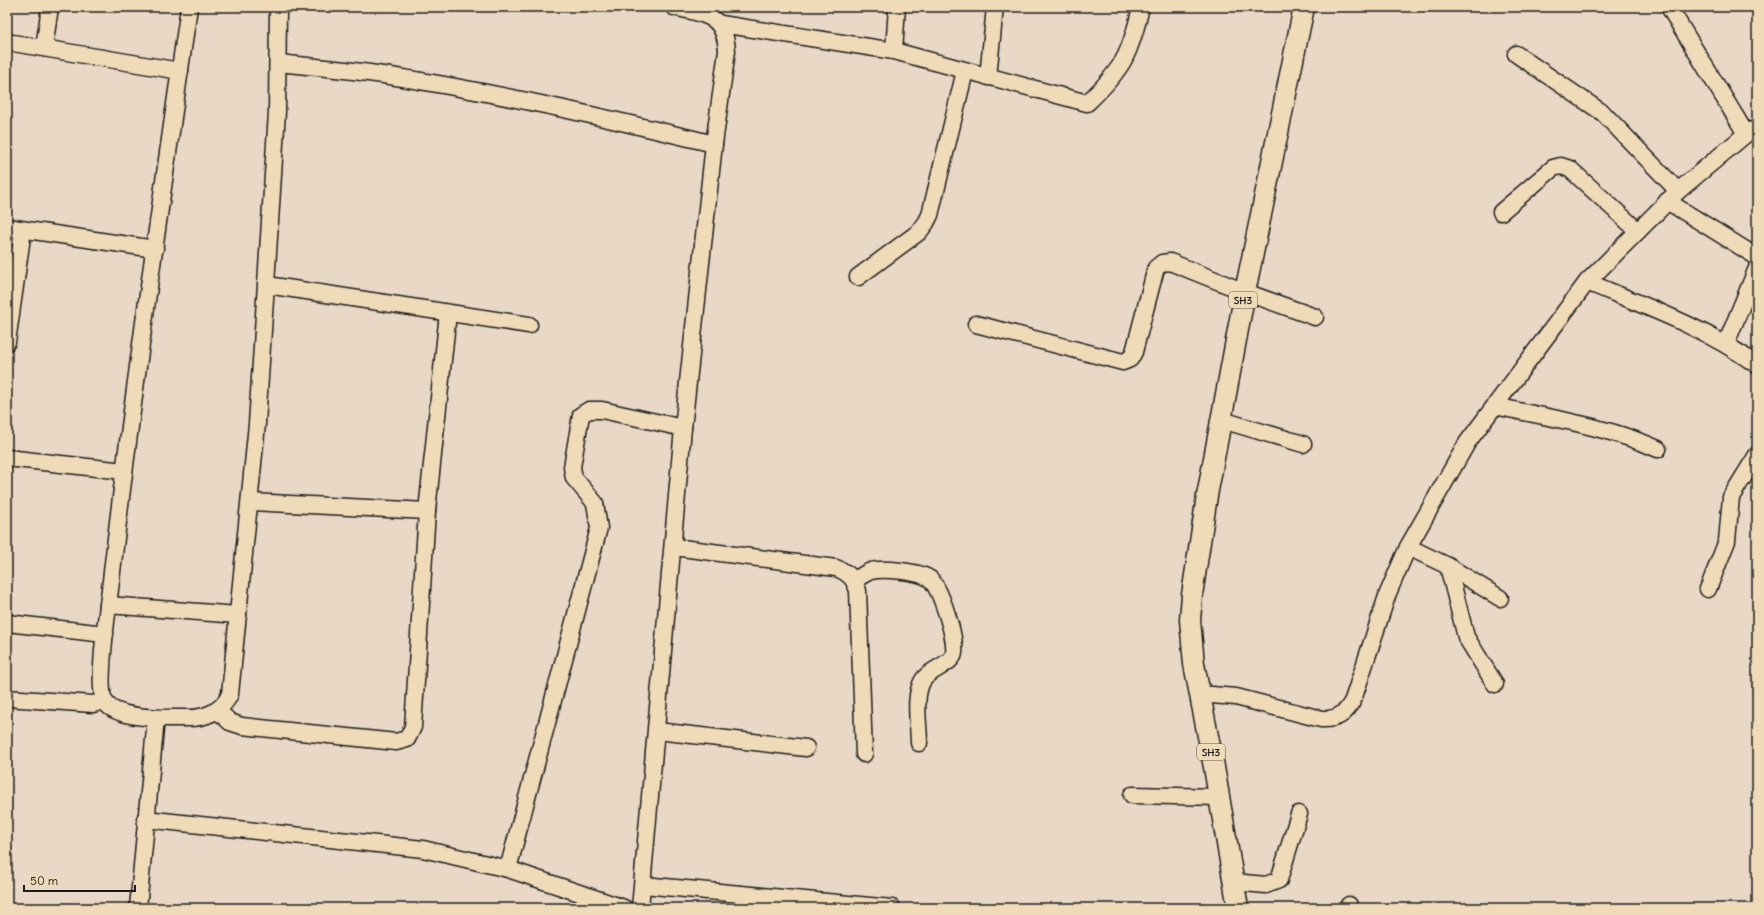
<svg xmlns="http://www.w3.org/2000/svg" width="1764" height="915" font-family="Delius,sans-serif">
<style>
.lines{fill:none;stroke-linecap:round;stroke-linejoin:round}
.minor-casing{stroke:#1c1c1c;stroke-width:19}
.major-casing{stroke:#1c1c1c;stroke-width:23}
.minor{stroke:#f0dbb9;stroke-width:16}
.major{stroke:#f0dbb9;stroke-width:20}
.labels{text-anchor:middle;stroke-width:4;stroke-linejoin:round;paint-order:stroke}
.shield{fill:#f0dbb9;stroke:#5c554b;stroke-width:1}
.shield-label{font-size:10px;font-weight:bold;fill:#1c1c1c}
</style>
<rect width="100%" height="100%" fill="#ead8c7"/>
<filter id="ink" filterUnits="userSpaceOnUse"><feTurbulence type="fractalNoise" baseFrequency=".025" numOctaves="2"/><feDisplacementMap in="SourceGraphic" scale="8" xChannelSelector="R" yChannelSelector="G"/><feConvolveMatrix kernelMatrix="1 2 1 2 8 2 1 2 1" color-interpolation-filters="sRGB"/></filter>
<g filter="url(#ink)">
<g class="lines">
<defs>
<g id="minor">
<path d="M189,7C162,195 134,383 112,572C110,595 95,686 105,702C117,720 165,718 185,718C204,719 222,712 230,694L257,424L277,112L278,7"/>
<path d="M1669,7L1746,134"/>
<path d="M721,24L894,51L1087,103C1123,69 1130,55 1141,7"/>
<path d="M7,42L180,71"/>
<path d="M44,48L50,7"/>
<path d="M894,51L897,7"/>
<path d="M1516,54L1603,113L1678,191"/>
<path d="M278,63C315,67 353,70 390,76C499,93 607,118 714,144"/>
<path d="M988,77L995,7"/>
<path d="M1667,201L1757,257"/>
<path d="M1501,212L1553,168L1561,166L1570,169L1638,231"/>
<path d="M7,227L155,249"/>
<path d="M858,277L919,232L926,223L930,215L965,71"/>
<path d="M1587,282C1645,306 1706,328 1757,365"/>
<path d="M267,285L529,325"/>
<path d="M976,324L1123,362L1130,359L1134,352L1156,268L1162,263L1170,262L1245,292L1315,317"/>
<path d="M7,342L23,230"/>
<path d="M1726,344L1757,268"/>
<path d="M1495,406C1549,418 1607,426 1658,449"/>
<path d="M1222,420L1303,444"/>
<path d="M7,458L124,471"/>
<path d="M251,502L427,511"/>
<path d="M674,547L836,568C849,573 854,578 858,591L864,754"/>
<path d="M1408,547L1448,566L1500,598"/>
<path d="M1448,566L1466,637L1495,684"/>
<path d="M855,580C860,577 865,573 871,571C882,568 920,571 930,579C941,589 956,638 954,653C953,664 930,669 923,680C913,696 919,725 919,743"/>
<path d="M1708,589L1727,541L1731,497L1757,455"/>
<path d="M108,605L238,615"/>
<path d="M7,623L105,634"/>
<path d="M1199,694L1236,697L1321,719C1337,720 1346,714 1353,700L1388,593L1408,547L1467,443L1587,282L1678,191L1746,134L1757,128"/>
<path d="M7,698L93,704L105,701"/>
<path d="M218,711L230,722L242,726L396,742L407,739L413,727L427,511L448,313"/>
<path d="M657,731L806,748"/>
<path d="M1132,795L1219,797"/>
<path d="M145,819L423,849L508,869L624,908"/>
<path d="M508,869L599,528L595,503L574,478L572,467L581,415L589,410H602L683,428"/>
<path d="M1233,882L1266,885L1279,880L1299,814"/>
<path d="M643,885L892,908"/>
<path d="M138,908L156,718"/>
<path d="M640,908L683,428L714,144L727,51C725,14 704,14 674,7"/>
<path d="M1348,908L1349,905"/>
</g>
<path id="major" d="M1238,908L1214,767L1194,664L1190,620L1192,595L1207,496L1245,292L1304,7"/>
</defs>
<use href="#minor" class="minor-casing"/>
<use href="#major" class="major-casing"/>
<use href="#minor" class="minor"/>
<use href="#major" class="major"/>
</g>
</g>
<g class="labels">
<g class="shield">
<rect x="1229" y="292" width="28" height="16" rx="3"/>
<rect x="1197" y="744" width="28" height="16" rx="3"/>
</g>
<g class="shield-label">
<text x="1243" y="304">SH3</text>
<text x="1211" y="756">SH3</text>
</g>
</g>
<rect width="1764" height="915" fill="none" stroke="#f0dbb9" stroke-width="24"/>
<rect x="12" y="12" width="1740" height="891" fill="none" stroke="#1c1c1c" stroke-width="1.5" filter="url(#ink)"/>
<path d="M24 885v6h111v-6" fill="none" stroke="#1c1c1c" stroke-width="2"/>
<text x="30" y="885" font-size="12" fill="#1c1c1c" stroke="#f0dbb9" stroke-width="3" paint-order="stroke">50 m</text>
</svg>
